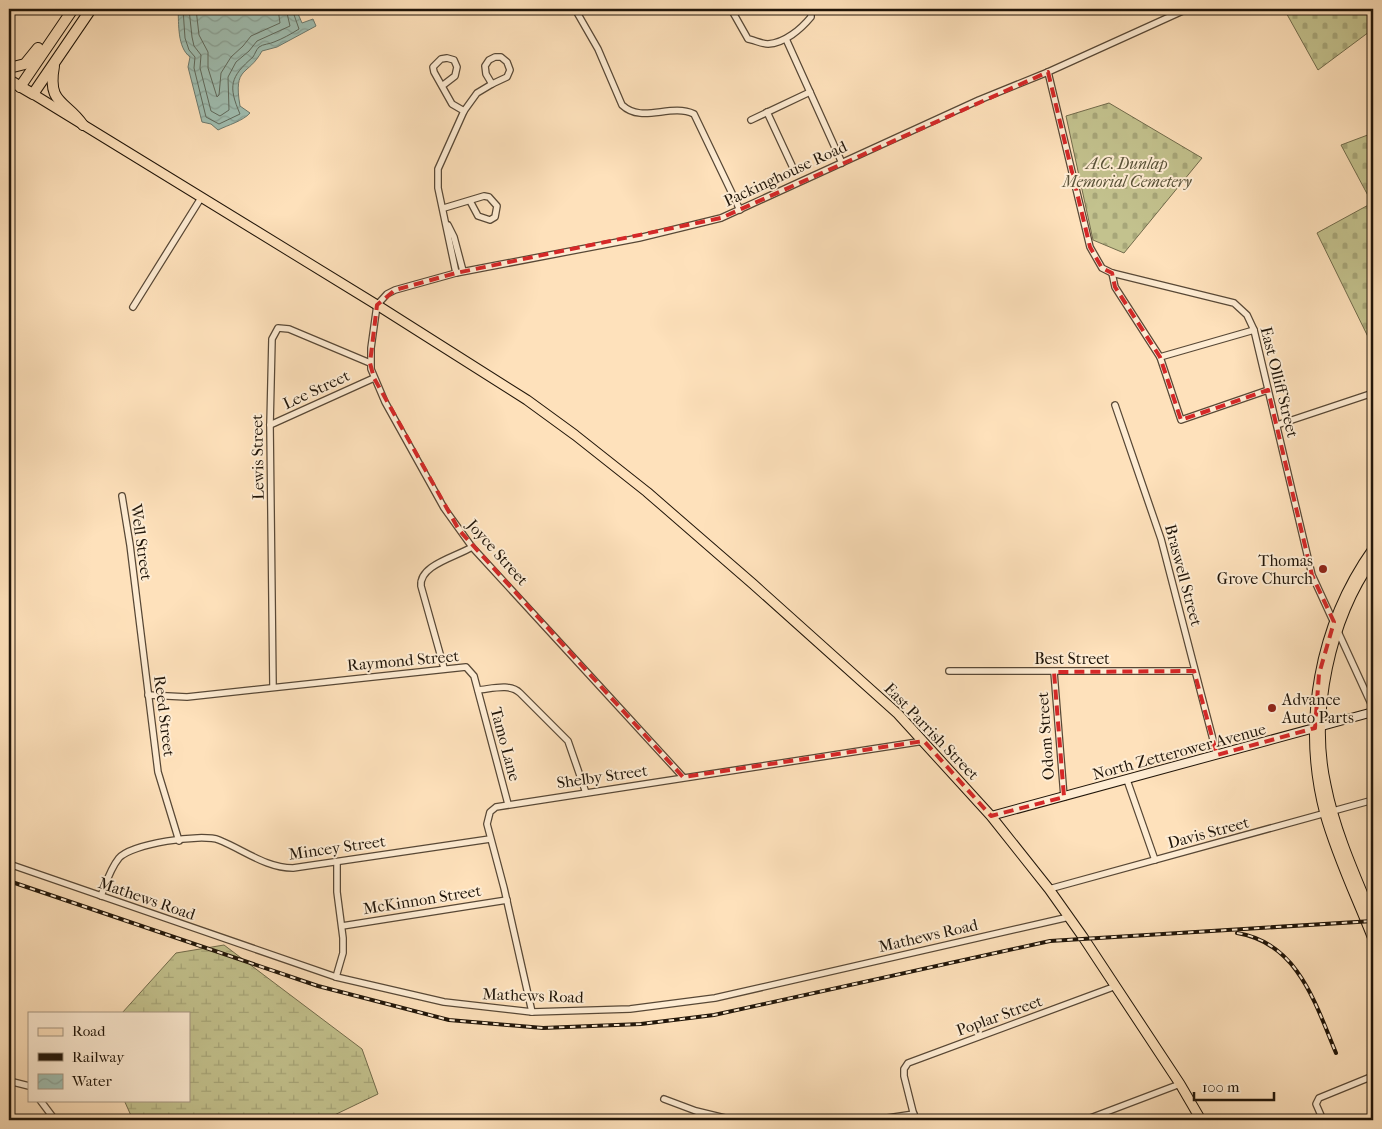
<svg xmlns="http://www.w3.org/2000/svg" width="1382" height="1129" font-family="'IM FELL French Canon',serif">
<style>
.wetland{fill:url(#wetland-marsh);stroke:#726c4c}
.cemetery{fill:url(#cemetery-stones);stroke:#726c4c}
.water{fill:url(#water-waves);stroke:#6d7a6e}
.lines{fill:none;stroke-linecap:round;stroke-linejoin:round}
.shore{stroke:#606a5d;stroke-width:1}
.street-casing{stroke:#584836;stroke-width:8}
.secondary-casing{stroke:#201509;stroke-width:10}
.primary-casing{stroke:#201509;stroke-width:11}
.highway-casing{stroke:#201509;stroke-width:12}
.street{stroke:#feecd3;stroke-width:5.5}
.secondary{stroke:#feecd3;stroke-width:8}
.primary{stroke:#fee1bb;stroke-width:9}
.highway{stroke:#fee1bb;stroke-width:10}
.rail-casing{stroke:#201509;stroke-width:4}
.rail{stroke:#feecd3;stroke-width:2;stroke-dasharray:5.5;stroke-linecap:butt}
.marked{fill:none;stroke:#d62828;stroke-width:4;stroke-dasharray:10 6;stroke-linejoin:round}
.poi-dot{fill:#8f2418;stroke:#feecd3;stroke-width:2}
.labels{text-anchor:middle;stroke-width:4;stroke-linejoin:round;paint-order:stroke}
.park-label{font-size:16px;font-style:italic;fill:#595238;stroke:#feecd3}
.street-label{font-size:16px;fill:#201509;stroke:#feecd3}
.poi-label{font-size:16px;fill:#201509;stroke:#feecd3;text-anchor:end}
</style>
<defs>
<pattern id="wetland-marsh" width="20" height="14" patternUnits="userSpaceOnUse" patternTransform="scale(1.25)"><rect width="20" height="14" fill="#c3c28e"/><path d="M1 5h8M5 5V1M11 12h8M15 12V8" fill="none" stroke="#a7a679"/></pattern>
<pattern id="cemetery-stones" width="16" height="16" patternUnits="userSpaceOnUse" patternTransform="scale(1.25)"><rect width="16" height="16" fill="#c3c28e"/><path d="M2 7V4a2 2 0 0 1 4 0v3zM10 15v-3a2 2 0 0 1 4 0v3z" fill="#a7a679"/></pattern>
<pattern id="water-waves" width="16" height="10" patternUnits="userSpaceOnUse" patternTransform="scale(1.25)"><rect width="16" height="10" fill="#a0beb1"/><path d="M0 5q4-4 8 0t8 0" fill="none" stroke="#8aa297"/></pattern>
</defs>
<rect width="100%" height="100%" fill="#fee1bb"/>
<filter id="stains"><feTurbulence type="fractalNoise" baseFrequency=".004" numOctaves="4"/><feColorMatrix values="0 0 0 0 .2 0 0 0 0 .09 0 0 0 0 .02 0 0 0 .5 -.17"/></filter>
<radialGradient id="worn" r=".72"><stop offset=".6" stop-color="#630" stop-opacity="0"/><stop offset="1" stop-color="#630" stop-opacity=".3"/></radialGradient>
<path class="wetland" d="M224,945L362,1049L378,1094L324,1120H133L124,1100H189V1013H122L176,953Z"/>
<g class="cemetery">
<path d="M1284,9H1373V29L1318,70Z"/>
<path d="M1109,103L1202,158L1124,253L1093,240L1066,116Z"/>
<path d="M1373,133V347L1317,233L1372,203L1341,145Z"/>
</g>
<path class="water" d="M178,9H296L302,23L313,19L316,26L277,47L262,51C248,77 233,65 240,106L250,113C243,121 228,125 218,130L211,124L202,122L188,67L190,57C177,47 179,24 178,9Z"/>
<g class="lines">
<g class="shore">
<path d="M183,9L185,38L189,50L195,57L194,68L206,117L219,124L240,114C228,86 230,77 253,57C255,54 256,50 259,47C263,44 270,44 274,42C282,39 291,34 299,29L292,9"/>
<path d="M189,9L192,37L194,46L201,55L200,68L211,111L220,116L229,110L228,77L236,62L249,51L257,41L290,26L286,9"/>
<path d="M196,9L199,35L208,52V68L217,97L219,95L221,73L231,57L243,46L251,36L280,23L278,9"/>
</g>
<defs>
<g id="street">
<path d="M575,9L598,49L622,105C642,124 670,103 694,114L740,210"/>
<path d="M731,9L748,39C754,40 762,44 768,44C785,43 801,29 811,17V9"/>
<path d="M786,39L842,163"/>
<path d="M495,57H501L507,62L510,70L507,77L492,84L486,74L485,66L489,60Z"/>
<path d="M1048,72L1090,247L1102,268L1112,273L1234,303L1247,315L1254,330L1312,575L1373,708"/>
<path d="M442,86L455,76L457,67L454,60L447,58L441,59L433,67L434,72L452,104L464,111"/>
<path d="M767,112L794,170"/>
<path d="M751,120L810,92"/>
<path d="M444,208L484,196L489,197L497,206L495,217L490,220L478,216L470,201"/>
<path d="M448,225L454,237L463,271"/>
<path d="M456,273L438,188V169L464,111L477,93L492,84"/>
<path d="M1112,273L1115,287L1160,357L1181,420L1268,390"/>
<path d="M133,307L201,198"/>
<path d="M1160,357L1254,330"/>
<path d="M1115,405L1161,539L1217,755"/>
<path d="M270,425L374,378"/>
<path d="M1277,425L1373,393"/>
<path d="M122,496L130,545L158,772L179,841"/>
<path d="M444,668L421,586C419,565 456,557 472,547"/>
<path d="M949,671H1194"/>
<path d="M1054,672L1064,797"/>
<path d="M273,686L270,425L272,339L278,328L289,329L370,363"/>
<path d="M478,690C491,689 510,683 520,693L568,741L586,793"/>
<path d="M148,695L187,697L466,667L474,676L508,804"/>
<path d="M683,777L472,547L444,508L385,402L371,369V348L377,305L387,294L395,290L456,273L639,238L721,218L979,100L1048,72L1187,9"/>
<path d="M1127,780L1155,860"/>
<path d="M9,864L336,977L444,1002L532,1012L630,1009L715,998L1069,917"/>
<path d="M1049,889L1373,800"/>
<path d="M101,896C106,883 110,869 119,858C131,844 201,833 219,840C244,850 266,868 293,868L490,839"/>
<path d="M342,926L507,900"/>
<path d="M336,977L343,953V938L337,892V863"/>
<path d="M532,1012L504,888L487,824L490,812L496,807L924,741"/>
<path d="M9,1081L29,1086"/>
<path d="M664,1099L696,1111L733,1120"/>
<path d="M40,1100L55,1120"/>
<path d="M874,1120L914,1114"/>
<path d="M915,1120L904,1076V1069L908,1063L1116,986"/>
<path d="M1085,1120L1180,1084"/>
<path d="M1323,1120L1316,1104L1319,1098L1373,1076"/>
</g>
<path id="secondary" d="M991,816L1373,712"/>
<g id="primary">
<path d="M33,94L377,305L527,400L575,435L647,492L753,584L898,714L991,816L1049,889L1083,937L1180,1084L1201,1120"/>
<path d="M1373,549C1319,625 1301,724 1325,814C1337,857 1357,898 1373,939"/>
<path d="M1373,559C1330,619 1310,714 1326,785C1335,831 1355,875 1373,918"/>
</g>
<g id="highway">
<path d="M54,66C47,105 66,100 83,125"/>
<path d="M9,68L25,64L38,48"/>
<path d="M9,80L33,94L91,9"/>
<path d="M20,87L73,9"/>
</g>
</defs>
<use href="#street" class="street-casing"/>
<use href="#secondary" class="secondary-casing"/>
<use href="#primary" class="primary-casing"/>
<use href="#highway" class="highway-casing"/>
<use href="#street" class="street"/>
<use href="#secondary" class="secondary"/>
<use href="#primary" class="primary"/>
<use href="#highway" class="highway"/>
<defs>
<g id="rail">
<path d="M9,881L318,986L449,1020L543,1028L641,1024L714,1015L1050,941L1373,921"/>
<path d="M1237,933C1298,943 1315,1003 1336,1053"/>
</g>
</defs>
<use href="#rail" class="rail-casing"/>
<use href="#rail" class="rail"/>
</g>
<path class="marked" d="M1048,72L1090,247L1102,268L1112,273L1115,287L1160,357L1181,420L1268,390L1312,575L1334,622L1319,674L1315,728L1217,755L1194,671L1054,672L1064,797L991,816L924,741L683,777L459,530L374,378L370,363L377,305L395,290L456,273L721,218Z"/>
<g class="poi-dot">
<circle cx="1323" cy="569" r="5"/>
<circle cx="1272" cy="708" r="5"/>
</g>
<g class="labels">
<g class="park-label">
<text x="1127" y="169">A.C. Dunlap<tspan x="1127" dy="18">Memorial Cemetery</tspan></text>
</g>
<g class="street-label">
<text transform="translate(785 173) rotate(-25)" y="6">Packinghouse Road</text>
<text transform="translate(1280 382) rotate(76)" y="6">East Olliff Street</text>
<text transform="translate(316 389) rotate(-25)" y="6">Lee Street</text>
<text transform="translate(257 457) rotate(-91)" y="6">Lewis Street</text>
<text transform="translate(142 542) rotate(82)" y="6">Well Street</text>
<text transform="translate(498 552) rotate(48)" y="6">Joyce Street</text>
<text transform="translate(1184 575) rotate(75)" y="6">Braswell Street</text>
<text x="1072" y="664">Best Street</text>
<text transform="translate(403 660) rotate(-5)" y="6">Raymond Street</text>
<text transform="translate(165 716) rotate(83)" y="6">Reed Street</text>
<text transform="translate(932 731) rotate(46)" y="6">East Parrish Street</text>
<text transform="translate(1045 736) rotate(-94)" y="6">Odom Street</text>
<text transform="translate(506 744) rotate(75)" y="6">Tamo Lane</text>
<text transform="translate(1179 751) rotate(-15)" y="6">North Zetterower Avenue</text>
<text transform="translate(602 776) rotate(-8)" y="6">Shelby Street</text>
<text transform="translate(1208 832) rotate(-15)" y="6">Davis Street</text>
<text transform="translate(337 847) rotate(-8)" y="6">Mincey Street</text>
<text transform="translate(147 898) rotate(19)" y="6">Mathews Road</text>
<text transform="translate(422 899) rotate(-9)" y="6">McKinnon Street</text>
<text transform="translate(928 935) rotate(-13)" y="6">Mathews Road</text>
<text transform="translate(533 995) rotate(2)" y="6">Mathews Road</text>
<text transform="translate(999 1015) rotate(-20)" y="6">Poplar Street</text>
</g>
<g class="poi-label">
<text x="1313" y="566">Thomas<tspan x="1313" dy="18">Grove Church</tspan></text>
<text x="1282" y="705" text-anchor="start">Advance<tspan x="1282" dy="18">Auto Parts</tspan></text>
</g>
</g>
<rect width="1382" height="1129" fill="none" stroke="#fee1bb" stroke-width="30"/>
<rect x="10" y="10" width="1362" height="1109" fill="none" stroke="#201509" stroke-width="2.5"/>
<rect x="15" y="15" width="1352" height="1099" fill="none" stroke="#201509"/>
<rect x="28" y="1012" width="162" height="90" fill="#feecd3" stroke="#a59682"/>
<rect x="38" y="1028" width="25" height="8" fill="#fee1bb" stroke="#a59682"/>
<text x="72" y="1036" font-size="15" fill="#201509">Road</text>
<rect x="38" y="1053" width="25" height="8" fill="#201509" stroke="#a59682"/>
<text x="72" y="1062" font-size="15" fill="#201509">Railway</text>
<rect x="38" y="1074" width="25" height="15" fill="url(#water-waves)" stroke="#a59682"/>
<text x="72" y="1086" font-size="15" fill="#201509">Water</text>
<path d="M1194 1092v8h80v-8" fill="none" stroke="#201509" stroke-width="2.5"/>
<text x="1202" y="1092" font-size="15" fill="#201509" stroke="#feecd3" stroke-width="4" paint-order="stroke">100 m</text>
<rect width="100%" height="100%" filter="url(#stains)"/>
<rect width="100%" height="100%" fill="url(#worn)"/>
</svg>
